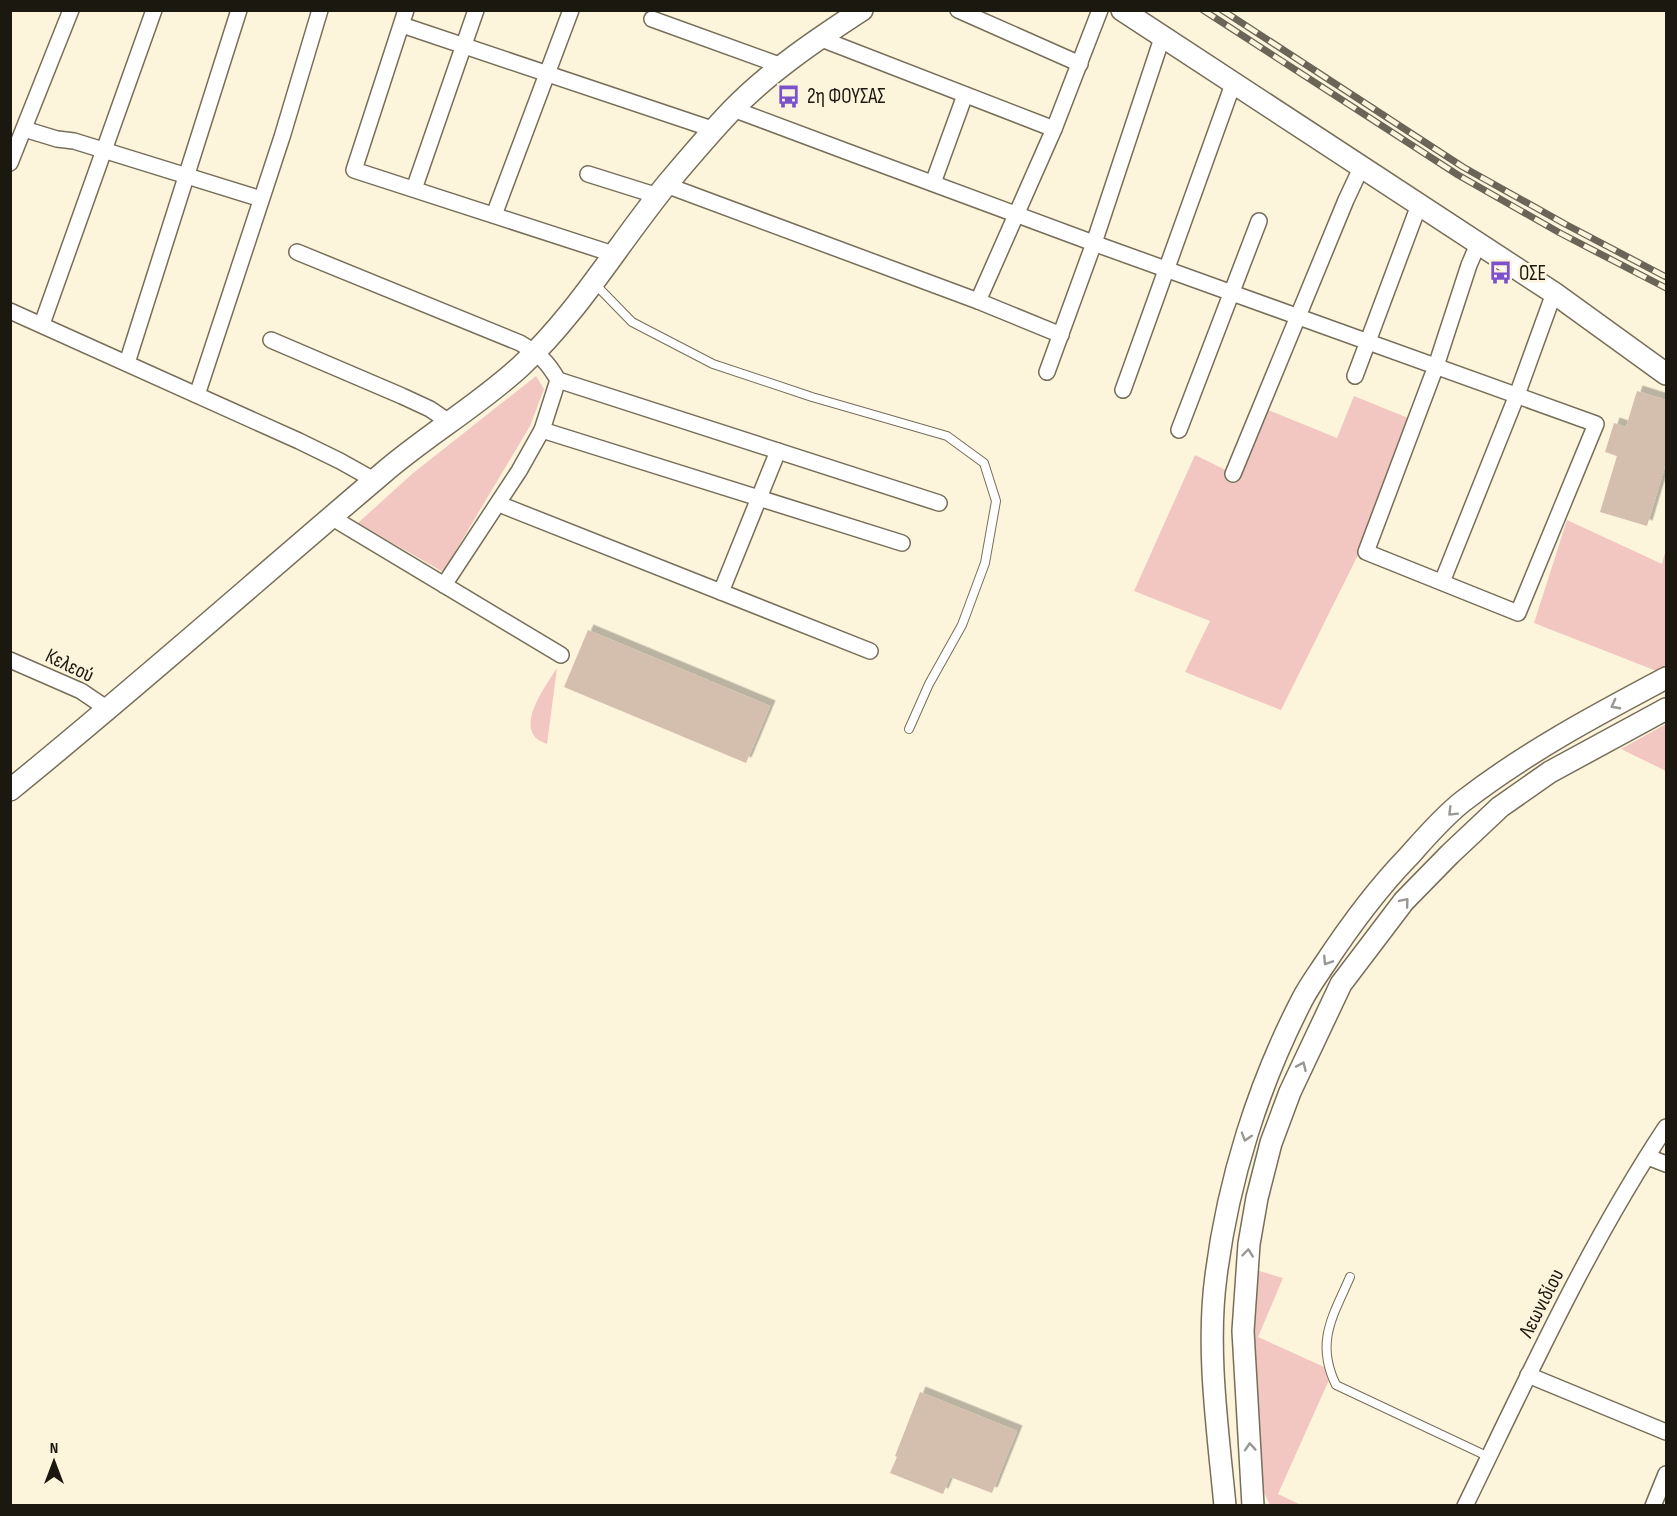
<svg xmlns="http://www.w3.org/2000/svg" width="1677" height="1516" font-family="'Sofia Sans Condensed',sans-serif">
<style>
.green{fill:#f3c7c1}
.building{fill:#d4bfae;filter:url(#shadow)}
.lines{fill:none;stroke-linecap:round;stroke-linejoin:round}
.lane-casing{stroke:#766e59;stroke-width:10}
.street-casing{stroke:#766e59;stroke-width:18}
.secondary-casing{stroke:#766e59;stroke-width:24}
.lane{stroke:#fff;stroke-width:8}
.street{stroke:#fff;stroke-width:15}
.secondary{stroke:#fff;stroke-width:21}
.rail-casing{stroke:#6a6556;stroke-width:7}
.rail{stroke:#fdf4dc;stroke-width:4.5;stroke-dasharray:14;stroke-linecap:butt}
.oneway{stroke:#989793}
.labels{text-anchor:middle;stroke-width:5;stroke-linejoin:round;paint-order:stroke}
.poi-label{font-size:21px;fill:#1b180f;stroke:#fdf4dc;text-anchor:start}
.street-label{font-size:21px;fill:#1b180f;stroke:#fdf4dc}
</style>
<defs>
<filter id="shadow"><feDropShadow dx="5.5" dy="-5.5" stdDeviation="0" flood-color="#0004"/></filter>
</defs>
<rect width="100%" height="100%" fill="#fdf4dc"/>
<g class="green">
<path d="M536,376L544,389L530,426L443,572L358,523L412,474Z"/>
<path d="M1354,396L1408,418L1357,557L1281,710L1185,672L1210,621L1134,591L1195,455L1240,477L1268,410L1337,438Z"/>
<path d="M1567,520L1662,564L1666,549V668L1659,672L1534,623Z"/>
<path d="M557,668L547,744C543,742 537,740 535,737C520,719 547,684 557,668Z"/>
<path d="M1666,724V771L1621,749Z"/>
<path d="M1256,1270L1283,1278L1258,1337L1333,1371L1278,1494L1301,1505H1270L1261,1486L1252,1348Z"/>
</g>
<g class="building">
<path d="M1637,391L1666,400V463L1647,526L1600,512L1617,456L1605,452L1614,423L1626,427Z"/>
<path d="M588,630L770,706L746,763L564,687Z"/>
<path d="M920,1392L1017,1431L992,1493L950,1477L943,1494L890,1473L897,1457L895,1456Z"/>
</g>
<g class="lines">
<defs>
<g id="lane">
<path d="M594,283L632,322L713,364L812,397L947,436L984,463L996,501L985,563L962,625L929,684L909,729"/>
<path d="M1350,1277C1333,1316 1315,1342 1336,1385L1489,1457"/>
</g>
<g id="street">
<path d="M406,10L354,170L613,254"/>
<path d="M958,10L1080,64"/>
<path d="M652,19L782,66"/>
<path d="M402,25L715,130"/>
<path d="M819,38L1054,129"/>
<path d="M733,109C854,154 975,200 1096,244C1263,305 1430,364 1596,424L1518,613L1366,552L1436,366L1469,265L1478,244"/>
<path d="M24,129L57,139L74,141L261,199"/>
<path d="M10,163L71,10"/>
<path d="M588,174L658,196"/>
<path d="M933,183L965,95"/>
<path d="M666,185L978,301L1061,335"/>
<path d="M414,189L476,10"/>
<path d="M494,215L571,10"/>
<path d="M297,252L520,343C539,354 547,361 558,380L542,430L519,471L444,585"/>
<path d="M978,301L1054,129L1100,10"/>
<path d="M10,311L299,441L340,461L374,480"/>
<path d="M42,324L154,10"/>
<path d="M271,340L402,396L430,409L449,422"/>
<path d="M127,363L239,10"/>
<path d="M1047,372L1094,243L1162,38"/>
<path d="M1355,376L1419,205"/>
<path d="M558,380L939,503"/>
<path d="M1123,390L1233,84"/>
<path d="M197,395L282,137L320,10"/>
<path d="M542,430L902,543"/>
<path d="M1179,430L1259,221"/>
<path d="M1233,474L1346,200L1361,168"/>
<path d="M499,504L870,651"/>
<path d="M331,517L561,655"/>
<path d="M1442,582L1517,395L1554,293"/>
<path d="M721,592L778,451"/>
<path d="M10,660L81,691L109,710"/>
<path d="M1648,1157L1666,1164"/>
<path d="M1528,1375L1666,1432"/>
<path d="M1465,1506C1528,1377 1587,1246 1666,1127"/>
<path d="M1653,1506L1666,1474"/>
</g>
<g id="secondary">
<path d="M1122,10L1554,293L1666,374"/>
<path d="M10,790C137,687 259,578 383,473C427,435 479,405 521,366C578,313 618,244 667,184C688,159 710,133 732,110C770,71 816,40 862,10"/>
<path d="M1225,1506C1218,1431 1206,1350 1216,1276C1228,1181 1258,1085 1302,1000C1308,988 1316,977 1324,965C1349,927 1376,890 1408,857C1425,838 1442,818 1462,802C1525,753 1596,715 1666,678"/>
<path d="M1253,1506L1243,1331L1249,1244L1257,1198L1271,1143L1290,1092L1341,984L1404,901L1450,854L1500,807L1550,772L1666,709"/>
</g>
</defs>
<use href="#lane" class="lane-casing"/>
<use href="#street" class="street-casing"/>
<use href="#secondary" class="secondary-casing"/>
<use href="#lane" class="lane"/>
<use href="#street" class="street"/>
<use href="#secondary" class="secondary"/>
<defs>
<g id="rail">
<path d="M1203,10L1458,175L1560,233L1666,288"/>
<path d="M1222,10L1463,167L1565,224L1666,277"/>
</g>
</defs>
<use href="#rail" class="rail-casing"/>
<use href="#rail" class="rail"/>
</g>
<defs><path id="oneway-chevron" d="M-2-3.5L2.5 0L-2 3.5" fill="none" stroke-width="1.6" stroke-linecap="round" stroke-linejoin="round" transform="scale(1.5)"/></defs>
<g class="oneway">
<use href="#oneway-chevron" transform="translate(1615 705) rotate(152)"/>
<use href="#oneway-chevron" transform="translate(1452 812) rotate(135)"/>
<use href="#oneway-chevron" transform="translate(1405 902) rotate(-50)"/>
<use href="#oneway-chevron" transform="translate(1327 961) rotate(123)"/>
<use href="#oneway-chevron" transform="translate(1302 1066) rotate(-66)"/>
<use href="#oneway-chevron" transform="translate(1246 1137) rotate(107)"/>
<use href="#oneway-chevron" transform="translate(1248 1253) rotate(-84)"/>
<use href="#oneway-chevron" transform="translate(1250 1447) rotate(-94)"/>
</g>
<defs>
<symbol id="bus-bare" viewBox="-9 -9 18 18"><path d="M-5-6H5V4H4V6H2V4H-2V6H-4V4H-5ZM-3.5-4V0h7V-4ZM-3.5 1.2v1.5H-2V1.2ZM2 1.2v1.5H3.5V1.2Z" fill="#7b52cc" stroke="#fdf4dc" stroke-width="2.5" paint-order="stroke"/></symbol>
</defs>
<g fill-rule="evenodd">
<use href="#bus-bare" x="772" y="80" width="33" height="33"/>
<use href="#bus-bare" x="1484" y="256" width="33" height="33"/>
</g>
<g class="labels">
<g class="poi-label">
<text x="807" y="103">2η ΦΟΥΣΑΣ</text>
<text x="1519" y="280">ΟΣΕ</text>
</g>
<g class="street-label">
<text transform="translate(70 665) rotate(26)" y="7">Κελεού</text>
<text transform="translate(1541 1303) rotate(-63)" y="7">Λεωνιδίου</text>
</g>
</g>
<rect width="1677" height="1516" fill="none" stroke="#1b180f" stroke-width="24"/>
<g transform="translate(54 1462)" stroke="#fdf4dc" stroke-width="4.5" paint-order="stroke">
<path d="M0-4.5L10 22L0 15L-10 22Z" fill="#1b180f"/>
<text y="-9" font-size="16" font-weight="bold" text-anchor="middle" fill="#1b180f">N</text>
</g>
</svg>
